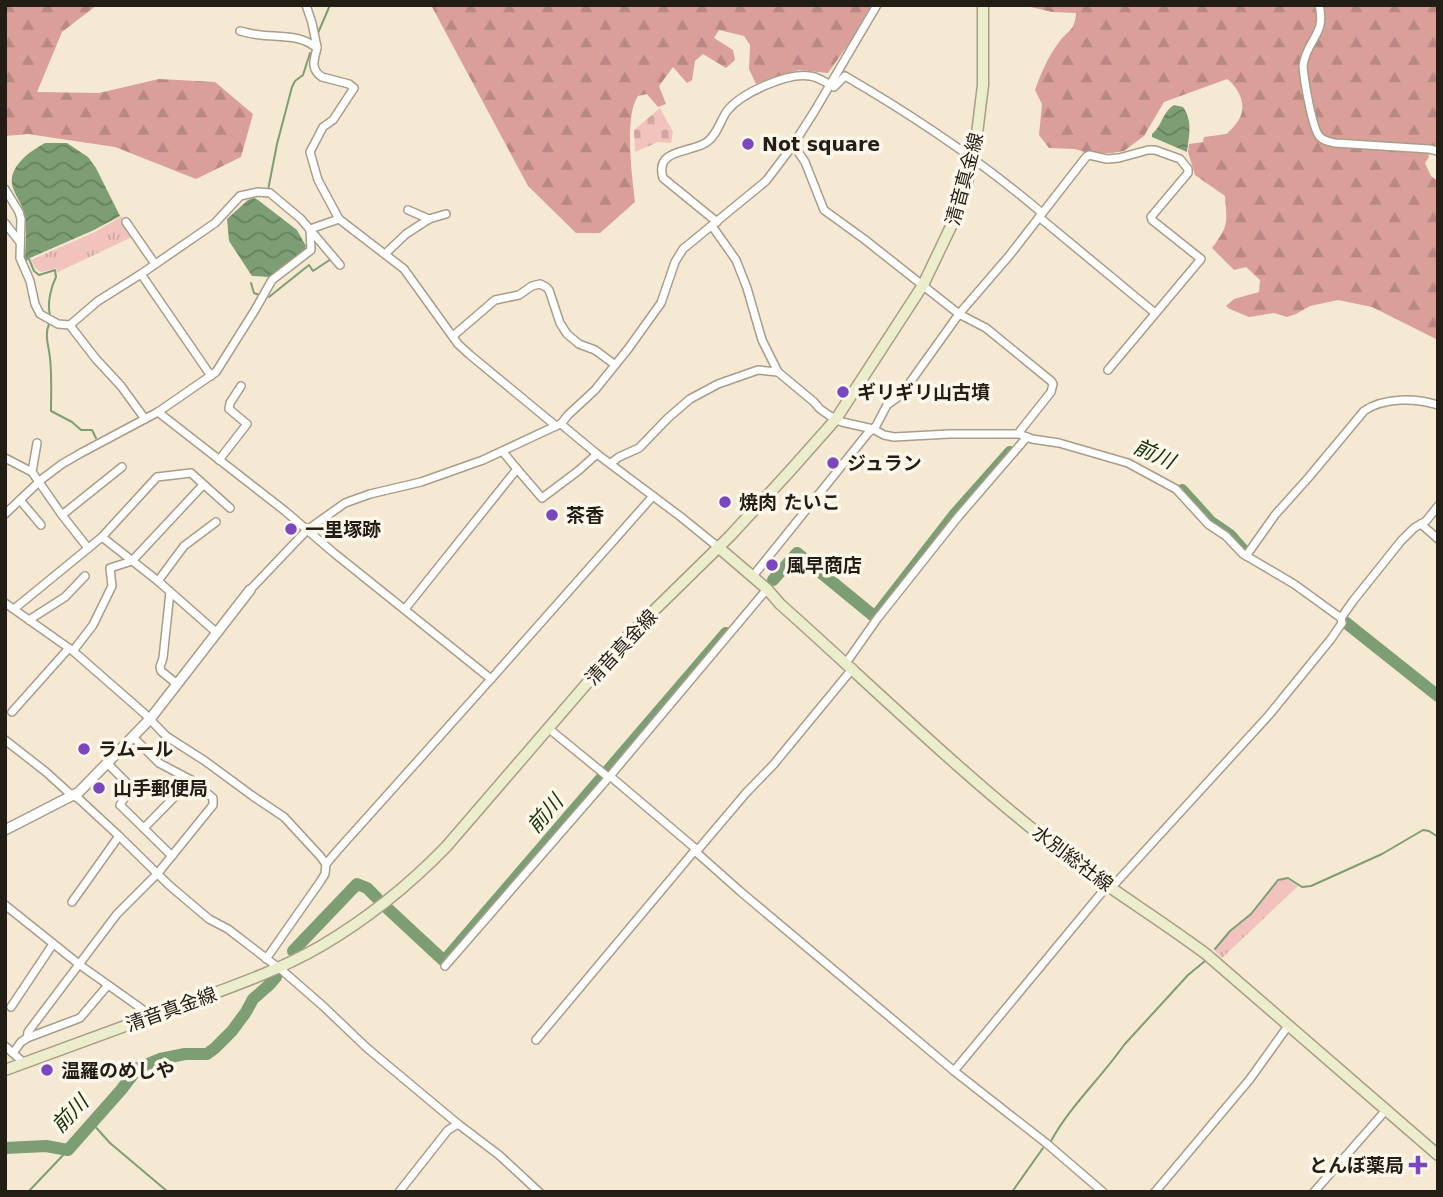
<svg xmlns="http://www.w3.org/2000/svg" width="1443" height="1197" font-family="'DejaVu Sans','Noto Sans JP',sans-serif">
<style>
.grass{fill:url(#grass-tufts)}
.forest{fill:url(#forest-firs)}
.cemetery{fill:url(#cemetery-stones)}
.water{fill:url(#water-waves)}
.lines{fill:none;stroke-linecap:round;stroke-linejoin:round}
.stream{stroke:#7d9e75;stroke-width:2}
.river{stroke:#7d9e75;stroke-width:12}
.minor-casing{stroke:#a89d89;stroke-width:10}
.tertiary-casing{stroke:#a89d89;stroke-width:12}
.secondary-casing{stroke:#a89d89;stroke-width:13}
.minor{stroke:#fff;stroke-width:7}
.tertiary{stroke:#fff;stroke-width:9}
.secondary{stroke:#ecedcd;stroke-width:10}
.poi-dot{fill:#7b47be;stroke:#fef7ea;stroke-width:2.5}
.labels{text-anchor:middle;stroke-width:7;stroke-linejoin:round;paint-order:stroke}
.poi-label{font-size:19px;font-weight:bold;fill:#221e16;stroke:#fef7ea;text-anchor:start}
.street-label{font-size:19px;fill:#221e16;stroke:#fef7ea}
.water-label{font-size:21px;font-style:italic;fill:#123408;stroke:#fef7ea}
</style>
<defs>
<pattern id="grass-tufts" width="24" height="20" patternUnits="userSpaceOnUse" patternTransform="scale(1.75)"><rect width="24" height="20" fill="#f2c2bd"/><path d="M3 7l-1-3M5 7V3M7 7l1-3M15 17l-1-3M17 17v-4M19 17l1-3" fill="none" stroke="#cfa6a2"/></pattern>
<pattern id="forest-firs" width="22" height="20" patternUnits="userSpaceOnUse" patternTransform="scale(1.75)"><rect width="22" height="20" fill="#d99f98"/><path d="M5 1l3.5 6h-7zM16 11l3.5 6h-7z" fill="#ba8882"/></pattern>
<pattern id="cemetery-stones" width="16" height="16" patternUnits="userSpaceOnUse" patternTransform="scale(1.75)"><rect width="16" height="16" fill="#f2c2bd"/><path d="M2 7V4a2 2 0 0 1 4 0v3zM10 15v-3a2 2 0 0 1 4 0v3z" fill="#cfa6a2"/></pattern>
<pattern id="water-waves" width="16" height="10" patternUnits="userSpaceOnUse" patternTransform="scale(1.75)"><rect width="16" height="10" fill="#7d9e75"/><path d="M0 5q4-4 8 0t8 0" fill="none" stroke="#66805f"/></pattern>
</defs>
<rect width="100%" height="100%" fill="#f5e9d3"/>
<g class="grass">
<path d="M122,216L132,237L58,272L56,268L41,272L36,269L31,260L95,232Z"/>
<path d="M1282,879H1287L1298,886L1222,958L1215,951L1227,935L1253,913L1276,883Z"/>
</g>
<g class="forest">
<path d="M5,5H97L62,32L37,92L99,93L159,79L215,82L253,114L241,157L196,179L115,147L28,134L5,136Z"/>
<path d="M431,5H870V7L850,42L828,73L799,70L777,76L756,84L749,69L750,45L744,36L719,30L714,38L733,50L735,60L726,68L703,54L695,61L692,80L687,83L673,67L659,86L666,104L658,107L647,94L638,96C624,116 632,177 635,202L600,233H576L528,186Z"/>
<path d="M1022,5H1438V146L1428,145L1429,157L1425,163L1431,176L1438,181V340L1372,307L1338,300L1310,306L1296,314L1287,317L1274,313L1249,317L1230,309L1226,306L1234,299L1259,292L1260,280L1246,267L1234,270L1212,248C1229,225 1227,224 1225,196L1195,175L1188,152L1189,144L1203,142L1204,137L1227,134C1231,129 1239,122 1241,115C1246,102 1237,86 1227,79L1164,102L1144,136L1124,151L1112,153L1091,154L1075,149L1049,148L1039,135L1042,104L1035,90C1041,73 1048,57 1059,42C1068,30 1075,31 1076,13L1052,12Z"/>
</g>
<path class="cemetery" d="M660,108L673,132L671,143L658,142L635,152L634,130Z"/>
<g class="water">
<path d="M1174,105L1183,107C1193,121 1189,136 1187,152L1152,137V134C1162,126 1163,111 1174,105Z"/>
<path d="M45,143H67L88,157L96,168L120,216L94,230L30,258L25,262C25,246 28,228 24,213C22,204 16,197 13,188C6,168 30,151 45,143Z"/>
<path d="M254,198L258,200L297,230L306,246L304,251L269,277L252,276L229,241L227,219L248,200Z"/>
</g>
<g class="lines">
<g class="stream">
<path d="M318,33L330,5"/>
<path d="M268,190L277,144L292,87L295,81L303,75L310,53"/>
<path d="M29,259L34,271L39,275L55,270L56,277C51,287 47,303 50,315"/>
<path d="M251,283L254,293L259,295"/>
<path d="M269,297L309,265L313,271L331,259"/>
<path d="M49,324C44,336 49,346 50,358C52,375 51,394 51,411L72,422L81,430H92L96,438"/>
<path d="M1215,949L1230,931L1251,914L1278,880L1288,878L1302,887L1311,886L1382,854L1423,830L1429,831L1438,837"/>
<path d="M92,1123L110,1143L168,1192"/>
<path d="M1051,1141C1070,1106 1101,1078 1124,1045L1188,975L1205,961"/>
<path d="M537,1186L545,1192"/>
<path d="M28,1192L68,1150"/>
<path d="M1012,1192L1043,1148"/>
</g>
<g class="river">
<path d="M1182,490L1211,522L1230,535L1244,551"/>
<path d="M773,580L797,553L875,617L955,514L1010,452"/>
<path d="M1345,622L1438,696"/>
<path d="M387,908L443,960H445L726,633"/>
<path d="M293,951L357,884L367,888L377,898"/>
<path d="M5,1148L46,1146L68,1150L121,1090L138,1068L160,1059L185,1054H207L215,1048L232,1031L246,1012L253,999L269,985L276,977"/>
</g>
<defs>
<g id="minor">
<path d="M306,5L312,23L317,47"/>
<path d="M1319,5C1327,35 1306,40 1303,66C1304,79 1312,129 1320,137C1324,141 1330,142 1335,143L1429,149L1438,151"/>
<path d="M240,31C251,34 262,36 274,36C291,37 303,37 317,48C314,60 310,69 322,77L349,84L354,88L333,120L323,127L310,152L318,180L339,219L404,269L458,344L470,355L556,426"/>
<path d="M793,144L805,162L824,210L864,239L959,314L986,328L1051,381L1053,384L1051,392L1020,431L1019,434"/>
<path d="M5,189L19,212L21,219L20,258L30,281L35,304L40,314L58,324L70,325L72,328L96,359L121,386L145,419"/>
<path d="M408,210L429,219"/>
<path d="M1039,217L1155,313"/>
<path d="M126,222L155,264"/>
<path d="M717,222L663,178C654,148 692,153 707,142C717,135 720,121 727,111C741,93 788,72 810,76C819,77 826,83 834,87L845,76C914,116 981,161 1042,213"/>
<path d="M5,223L19,241"/>
<path d="M712,226L736,260L747,288L762,340L778,372L814,402L820,409L830,416L842,422L873,429L884,435L894,437L949,434H1019L1032,439L1059,443L1128,463L1176,489L1208,524L1226,536L1243,554L1294,584L1341,618"/>
<path d="M310,229L339,219"/>
<path d="M385,254L406,234L429,219L446,214"/>
<path d="M141,274L215,223L240,196L258,192L270,193L301,219L340,265"/>
<path d="M70,325L98,301L141,274L211,376"/>
<path d="M453,336L495,300L519,295L532,286L540,284L546,287L549,290L560,323L567,334L579,344L595,350L614,364"/>
<path d="M158,412L285,511L334,553L491,679"/>
<path d="M5,458L32,472L62,515L122,467"/>
<path d="M219,460L247,424L229,409L230,403L241,386"/>
<path d="M611,463L619,457L639,448L668,418L690,399L718,384L758,370L778,372"/>
<path d="M517,469L542,498L578,471L597,454"/>
<path d="M32,472L37,443"/>
<path d="M20,500L41,525"/>
<path d="M5,514L42,479L62,464L81,453L158,412L216,372L255,310L272,280L311,250L310,229"/>
<path d="M62,515L88,548"/>
<path d="M1421,524L1438,539"/>
<path d="M102,537L158,581L217,633"/>
<path d="M718,547L681,517L597,454L561,424L568,415L595,390L628,349L661,303L675,262L683,249L766,181L791,148L814,112L877,5"/>
<path d="M1246,556L1275,515L1309,477L1364,411C1384,397 1416,398 1438,405"/>
<path d="M753,576L868,433L876,426L887,405L901,395L959,314L1009,256L1086,157L1089,155L1107,159L1119,158L1148,150H1155L1180,159L1188,169V173L1151,217L1152,220L1201,259L1108,370"/>
<path d="M158,581L184,546L216,522"/>
<path d="M250,590L307,530L345,503L370,494L421,482L483,460L560,424"/>
<path d="M170,592L163,658L160,667L161,671L177,684"/>
<path d="M5,603L73,651L145,714L166,736L205,761L254,797L284,817L320,856L326,864"/>
<path d="M14,609L102,537L157,477L191,473L230,508"/>
<path d="M405,609L517,469L503,452"/>
<path d="M29,620L65,597L85,576"/>
<path d="M73,651L93,625L112,586L110,568L132,561L203,485"/>
<path d="M846,663L877,619L958,517L1027,437"/>
<path d="M12,712L69,648"/>
<path d="M548,728L608,777"/>
<path d="M5,740L46,772L68,792L79,799L119,836L170,886L209,919L228,929L284,972L323,1006L367,1048L458,1124L499,1155L539,1192"/>
<path d="M107,763L131,787L120,805L172,856"/>
<path d="M610,776L696,849V852L741,892L954,1071L1046,1143L1103,1192"/>
<path d="M144,828L191,780"/>
<path d="M696,852L746,793L774,764L853,668"/>
<path d="M1112,887L1269,715L1331,639L1342,623L1341,618L1353,601L1401,541L1414,528L1426,521L1438,506"/>
<path d="M72,902L119,836"/>
<path d="M5,905L80,965L142,1009L149,1017"/>
<path d="M266,959L320,882L325,874L326,864L337,851L491,679L653,496"/>
<path d="M445,966L610,776L767,589"/>
<path d="M11,1007L53,944"/>
<path d="M27,1038L80,1018L108,985"/>
<path d="M536,1040L696,849"/>
<path d="M5,1046L24,1063"/>
<path d="M13,1053L21,1042L27,1038L28,1032L117,914L158,873L213,805V798L191,780L159,763L133,737"/>
<path d="M954,1071L1108,885"/>
<path d="M399,1192L448,1130L458,1124"/>
<path d="M1155,1192L1250,1079L1288,1026"/>
<path d="M1314,1192L1386,1110"/>
</g>
<path id="tertiary" d="M5,830L79,792L150,719L250,590"/>
<g id="secondary">
<path d="M718,547L767,589L780,604C872,686 961,774 1059,850C1106,887 1158,918 1206,954L1438,1155"/>
<path d="M5,1070C65,1048 125,1026 185,1004C231,987 278,971 321,946C367,919 409,885 446,847L626,638L730,536L789,472L836,419L923,285L955,218L963,196L974,158L983,85V5"/>
</g>
</defs>
<use href="#minor" class="minor-casing"/>
<use href="#tertiary" class="tertiary-casing"/>
<use href="#secondary" class="secondary-casing"/>
<use href="#minor" class="minor"/>
<use href="#tertiary" class="tertiary"/>
<use href="#secondary" class="secondary"/>
</g>
<g class="poi-dot">
<circle cx="748" cy="144" r="7"/>
<circle cx="843" cy="392" r="7"/>
<circle cx="833" cy="463" r="7"/>
<circle cx="725" cy="502" r="7"/>
<circle cx="552" cy="515" r="7"/>
<circle cx="291" cy="529" r="7"/>
<circle cx="772" cy="565" r="7"/>
<circle cx="84" cy="749" r="7"/>
<circle cx="99" cy="788" r="7"/>
<circle cx="47" cy="1070" r="7"/>
<path d="M1414.5 1154.5h7v7h7v7h-7v7h-7v-7h-7v-7h7z"/>
</g>
<g class="labels">
<g class="poi-label">
<text x="762" y="151">Not square</text>
<text x="857" y="399">ギリギリ山古墳</text>
<text x="847" y="470">ジュラン</text>
<text x="739" y="509">焼肉 たいこ</text>
<text x="566" y="522">茶香</text>
<text x="305" y="536">一里塚跡</text>
<text x="786" y="572">風早商店</text>
<text x="98" y="756">ラムール</text>
<text x="113" y="795">山手郵便局</text>
<text x="61" y="1077">温羅のめしや</text>
<text x="1404" y="1172" text-anchor="end">とんぼ薬局</text>
</g>
<g class="street-label">
<text transform="translate(964 179) rotate(-75)" y="7">清音真金線</text>
<text transform="translate(621 647) rotate(-47)" y="7">清音真金線</text>
<text transform="translate(1073 858) rotate(37)" y="7">水別総社線</text>
<text transform="translate(171 1009) rotate(-20)" y="7">清音真金線</text>
</g>
<g class="water-label">
<text transform="translate(1154 454) rotate(24)" y="7">前川</text>
<text transform="translate(545 814) rotate(-49)" y="7">前川</text>
<text transform="translate(70 1114) rotate(-46)" y="7">前川</text>
</g>
</g>
<rect width="1443" height="1197" fill="none" stroke="#221e16" stroke-width="14"/>
</svg>
